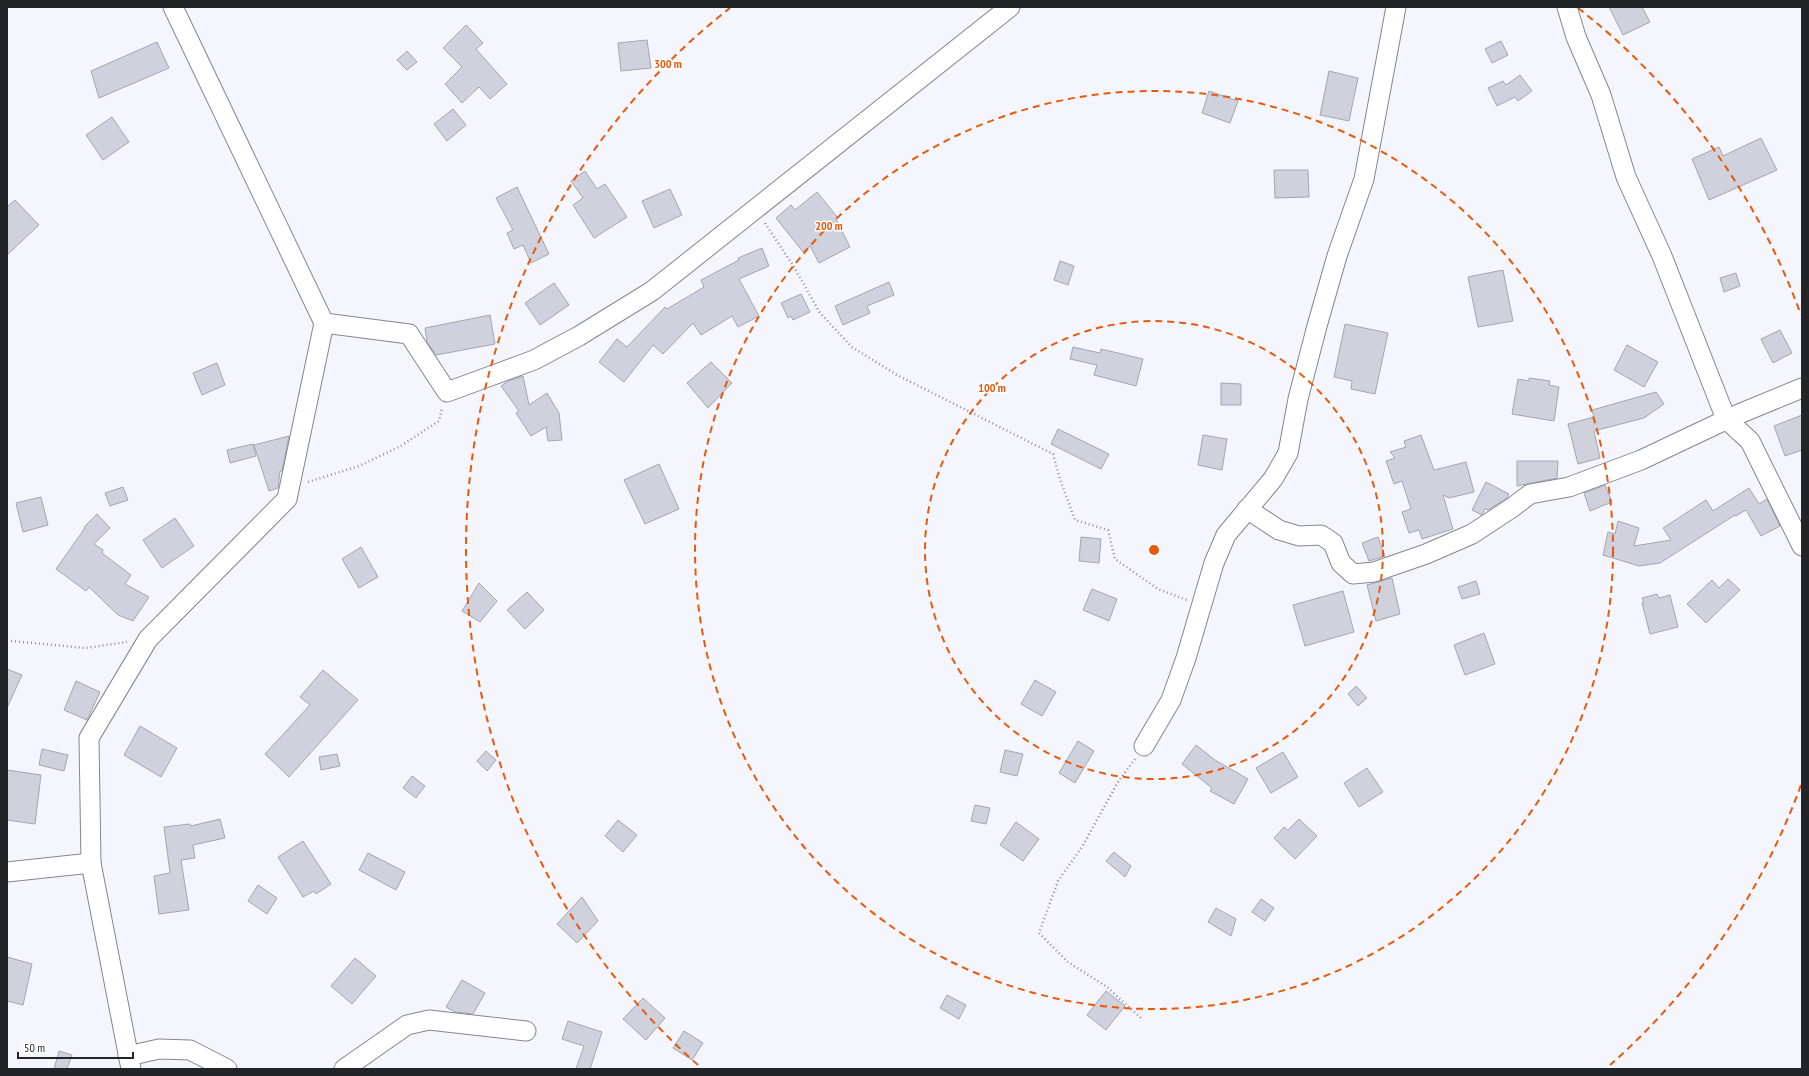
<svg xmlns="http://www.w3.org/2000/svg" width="1809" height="1076" font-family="'PT Sans Narrow',sans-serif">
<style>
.building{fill:#cfd1dd;stroke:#a3a5b1}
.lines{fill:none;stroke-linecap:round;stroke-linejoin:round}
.minor-casing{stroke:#848691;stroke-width:21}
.path{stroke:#919297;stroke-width:2.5;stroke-dasharray:1 3;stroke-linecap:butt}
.minor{stroke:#fff;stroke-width:19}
.ring{fill:none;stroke:#e8590c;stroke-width:2;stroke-dasharray:7 5}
.centre{fill:#e8590c;stroke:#fff;stroke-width:2}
.ring-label{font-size:12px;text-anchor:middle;font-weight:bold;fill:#e8590c;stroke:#fff;stroke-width:3;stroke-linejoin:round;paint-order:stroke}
</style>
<rect width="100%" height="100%" fill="#f5f6fd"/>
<g class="building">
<path d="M1609,7H1642L1650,22L1623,35Z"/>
<path d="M466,25L483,43L476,49L507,84L490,99L479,87L462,103L445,84L462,67L443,48Z"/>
<path d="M647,40L651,68L621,71L618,43Z"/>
<path d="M1501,41L1508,55L1492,63L1485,49Z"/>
<path d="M157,42L169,68L99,98L91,71Z"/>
<path d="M407,51L417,62L407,70L397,60Z"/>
<path d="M1329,71L1358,78L1349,121L1320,115Z"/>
<path d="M1520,75L1532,91L1518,101L1515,97L1497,106L1488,88L1503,81L1506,85Z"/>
<path d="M1209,91L1238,101L1230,123L1202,113Z"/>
<path d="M453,109L466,125L447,141L434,124Z"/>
<path d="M112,117L129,142L103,160L86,135Z"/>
<path d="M1761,138L1777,170L1709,200L1692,159L1719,147L1723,156Z"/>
<path d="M1274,170H1308L1309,197L1275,198Z"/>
<path d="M585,171L597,189L605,184L627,217L594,238L573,205L583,198L571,181Z"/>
<path d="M517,187L549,254L531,263L523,245L514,249L507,233L513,230L496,198Z"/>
<path d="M670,189L682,215L654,228L642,201Z"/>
<path d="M817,192L838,218L836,219L850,247L819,263L810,246L803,252L776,218L791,205L795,210Z"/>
<path d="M15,200L39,225L7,255V207Z"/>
<path d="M762,248L769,266L739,279L759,316L738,327L732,316L701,335L693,323L663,354L653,345L624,382L599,362L617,339L627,347L665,307L667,309L704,287L701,280L739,260L738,258Z"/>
<path d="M1060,261L1074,266L1068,285L1054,280Z"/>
<path d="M1503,270L1513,321L1478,327L1468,277Z"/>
<path d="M1736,273L1740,286L1724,292L1720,278Z"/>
<path d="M889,282L894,295L867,306L870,313L843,325L835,306Z"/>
<path d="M554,283L569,305L540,325L525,303Z"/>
<path d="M801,294L810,312L793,320L791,316L788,318L781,303Z"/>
<path d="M490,315L495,344L436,355L427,342L425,328Z"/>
<path d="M1345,324L1388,333L1375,394L1351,389L1352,381L1334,377Z"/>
<path d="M1780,330L1792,353L1773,363L1761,339Z"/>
<path d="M1627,345L1658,362L1644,387L1614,370Z"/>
<path d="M1073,347L1100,353L1101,349L1143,359L1136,386L1094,375L1097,365L1070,359Z"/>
<path d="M711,362L732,383L708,408L687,383Z"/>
<path d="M217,363L225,385L202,395L193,373Z"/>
<path d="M523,376L529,405L547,393L559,413L562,440L548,441L546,427L531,436L516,413L519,411L501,386L508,381Z"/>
<path d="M1529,378L1550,381L1549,385L1559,387L1554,421L1512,414L1518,379L1529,381Z"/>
<path d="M1221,383L1241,384V405H1221Z"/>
<path d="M1656,392L1664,404L1644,418L1594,431L1600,458L1578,464L1568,424L1594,417L1592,410Z"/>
<path d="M1802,415V450L1785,456L1774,426Z"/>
<path d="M1058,429L1109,454L1101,469L1051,444Z"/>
<path d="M1203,435L1227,439L1222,470L1198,465Z"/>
<path d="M1421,435L1434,470L1466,462L1474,492L1449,498L1443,495L1453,529L1422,539L1419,530L1409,533L1402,512L1411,509L1402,481L1394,484L1386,461L1395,458L1390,452L1406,447L1404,441Z"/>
<path d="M289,436L282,471H280L278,488L269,491L254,445Z"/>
<path d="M253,444L256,456L230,463L227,450Z"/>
<path d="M1517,461H1558L1557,478L1517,486Z"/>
<path d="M659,464L679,509L645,524L624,480Z"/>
<path d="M1486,482L1509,494L1507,498L1488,510L1485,509L1482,515L1472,510Z"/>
<path d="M1605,485L1612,502L1590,511L1584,493Z"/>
<path d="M123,487L128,500L110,506L105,493Z"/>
<path d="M1749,488L1759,504L1767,499L1780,526L1761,536L1746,510L1736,516L1735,515L1660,563L1639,566L1603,555L1608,532L1615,534L1618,521L1639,528L1634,546L1671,540L1663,528L1706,500L1713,511Z"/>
<path d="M41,497L48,525L23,532L16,503Z"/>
<path d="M97,514L110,528L94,544L103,550L102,553L131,575L125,584L149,597L133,621L118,615L89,587L86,591L56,569L85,528L84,527Z"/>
<path d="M175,518L194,546L162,568L143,540Z"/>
<path d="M1081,537L1101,539L1099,563L1079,561Z"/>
<path d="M1378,537L1385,556L1369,561L1362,543Z"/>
<path d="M361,547L378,577L359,588L342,559Z"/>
<path d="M1392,578L1400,614L1376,621L1367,585Z"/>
<path d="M1728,579L1740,590L1706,623L1687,604L1712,580L1719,588Z"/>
<path d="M1476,581L1480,594L1462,599L1458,587Z"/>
<path d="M479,583L497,601L480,622L462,611Z"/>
<path d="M1092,589L1117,599L1109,621L1083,610Z"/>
<path d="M1343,591L1354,632L1305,646L1293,605Z"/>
<path d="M527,592L544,610L525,629L507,610Z"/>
<path d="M1657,594L1659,598L1670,595L1678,627L1650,634L1642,603H1644L1642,598Z"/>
<path d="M1484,633L1495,664L1465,675L1454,645Z"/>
<path d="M7,669L22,675L7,708Z"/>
<path d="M323,670L358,700L289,777L265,754L310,705L300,697Z"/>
<path d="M1035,680L1056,692L1042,716L1021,704Z"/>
<path d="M76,681L100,692L87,720L64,710Z"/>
<path d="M1356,686L1367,698L1358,706L1348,694Z"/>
<path d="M140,726L177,748L161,777L124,755Z"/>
<path d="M1078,741L1094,751L1075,783L1059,773Z"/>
<path d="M1196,745L1215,760L1248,779L1234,804L1210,791L1212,788L1182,764Z"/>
<path d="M42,749L68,755L64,771L39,765Z"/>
<path d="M1005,750L1023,754L1017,776L1000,772Z"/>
<path d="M486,751L496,760L487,771L477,761Z"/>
<path d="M1283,752L1298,777L1271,793L1256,768Z"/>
<path d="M337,754L340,766L321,770L319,757Z"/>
<path d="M1367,768L1383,792L1359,807L1344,783Z"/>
<path d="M7,770L41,775L35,824L7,820Z"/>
<path d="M412,776L425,786L416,798L403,788Z"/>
<path d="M975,805L990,808L986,824L971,821Z"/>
<path d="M220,819L225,838L193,845L195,858L181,860L189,910L159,914L154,876L170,873L164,827L190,824L191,826Z"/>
<path d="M1299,819L1317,836L1295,859L1274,838L1284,827L1288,830Z"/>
<path d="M618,820L637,835L623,852L605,836Z"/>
<path d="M1016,822L1039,839L1023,861L1000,845Z"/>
<path d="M303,841L331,884L316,894L314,891L303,897L278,857Z"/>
<path d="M1114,852L1131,866L1125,877L1106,861Z"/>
<path d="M368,853L405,872L396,890L359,870Z"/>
<path d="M258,885L277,898L267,914L248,901Z"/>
<path d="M582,897L598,921L577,943L557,924Z"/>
<path d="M1261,899L1274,908L1265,921L1252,912Z"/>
<path d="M1216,908L1236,919L1231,936L1208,922Z"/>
<path d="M7,957L32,964L23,1005L7,1001Z"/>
<path d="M355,958L376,976L352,1004L331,986Z"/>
<path d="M462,980L485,993L473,1014L455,1012L446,1007Z"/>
<path d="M1106,991L1125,1006L1106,1030L1087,1015Z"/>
<path d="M947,995L966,1005L959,1019L940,1008Z"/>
<path d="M643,998L665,1018L646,1040L623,1019Z"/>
<path d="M568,1021L602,1032L590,1069H576L584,1046L562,1039Z"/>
<path d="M684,1031L703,1043L692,1060L673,1048Z"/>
<path d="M59,1051L72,1055L67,1069H54Z"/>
</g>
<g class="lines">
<defs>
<g id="minor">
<path d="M1567,7L1576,37L1601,95L1626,177L1662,256L1726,419L1750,441L1802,546"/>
<path d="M324,323L409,334L447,392L534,360L579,336L652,291L1010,7"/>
<path d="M1247,509L1279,530L1299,536L1321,535L1333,543L1341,563L1353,574L1374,572L1426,554L1472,534L1513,507L1530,494L1569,487L1641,460L1734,416L1802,388"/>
<path d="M1144,746L1171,700L1186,658L1214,563L1226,535L1273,479L1288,453L1298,399L1317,326L1337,256L1364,179L1396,7"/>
<path d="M7,872L91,863"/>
<path d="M128,1056L159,1049L190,1050L227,1069"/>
<path d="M131,1069L91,863L89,738L148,639L287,499L324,323L173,7"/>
<path d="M344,1069L407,1025L429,1020L526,1031"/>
</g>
</defs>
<use href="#minor" class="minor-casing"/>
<g class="path">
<path d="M765,223L794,267L820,313L852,347L897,375L1053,454L1060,479L1075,520L1108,530L1115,559L1158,589L1187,600"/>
<path d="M308,482L359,466L399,447L439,421L442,408"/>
<path d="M11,641L86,648L127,642"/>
<path d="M1135,759L1118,782L1082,847L1058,881L1039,933L1068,962L1107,987L1142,1019"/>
</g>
<use href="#minor" class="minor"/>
</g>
<g class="ring">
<circle cx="1154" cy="550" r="229"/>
<circle cx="1154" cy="550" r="459"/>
<path d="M1801 785A688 688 0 0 1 1610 1065M698 1065A688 688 0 0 1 730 8M1578 8A688 688 0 0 1 1801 315"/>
</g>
<circle cx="1154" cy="550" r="6" class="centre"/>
<g class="ring-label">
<text x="668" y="68">300 m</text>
<text x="829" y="230">200 m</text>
<text x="992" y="392">100 m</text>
</g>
<rect width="1809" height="1076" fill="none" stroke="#232428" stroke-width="16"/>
<path d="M18 1052v6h115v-6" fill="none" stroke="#232428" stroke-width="2"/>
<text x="24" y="1052" font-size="12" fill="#232428" stroke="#ffffff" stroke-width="3" paint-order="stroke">50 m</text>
</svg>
